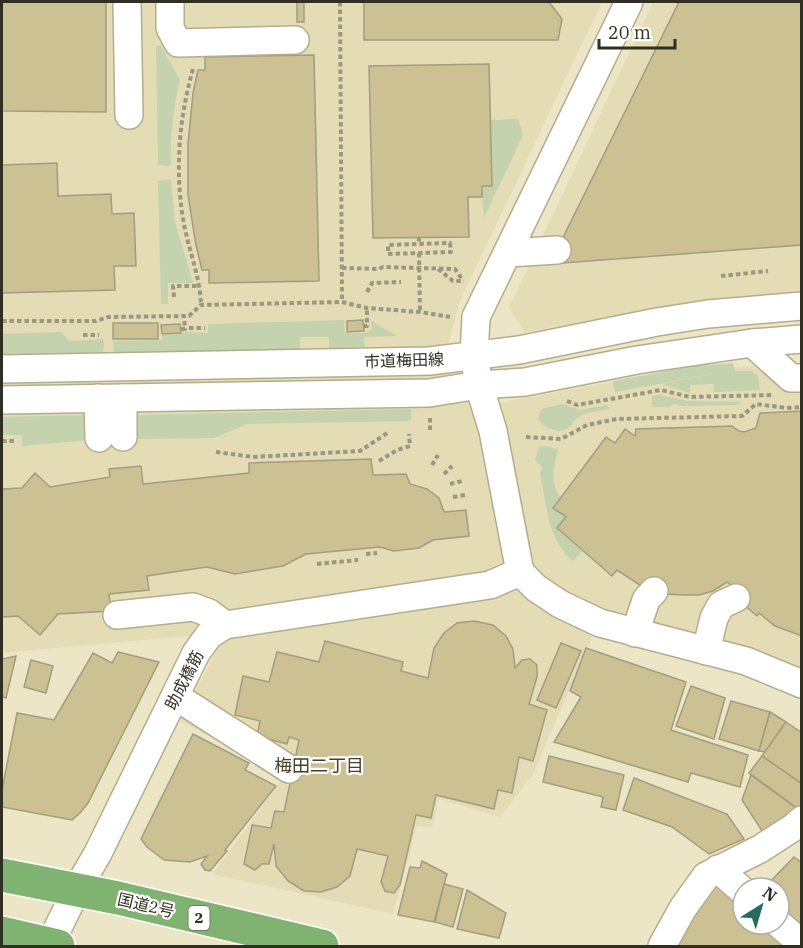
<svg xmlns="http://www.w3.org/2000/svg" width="803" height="948" font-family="'IBM Plex Serif','Noto Sans JP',serif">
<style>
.built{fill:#e3dcb5}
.green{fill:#c4d2ad}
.building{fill:#cbc192;stroke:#a39d80;stroke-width:1.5}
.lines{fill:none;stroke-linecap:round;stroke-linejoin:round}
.minor-casing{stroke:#b3ad8f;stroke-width:30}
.highway-casing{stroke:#fff;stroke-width:36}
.path{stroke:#9b9780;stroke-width:4;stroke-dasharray:4.5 3;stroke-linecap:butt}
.minor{stroke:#fff;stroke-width:27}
.highway{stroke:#80b271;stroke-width:33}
.labels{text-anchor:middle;stroke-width:4.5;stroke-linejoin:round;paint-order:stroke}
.shield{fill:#fff;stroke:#6f6d65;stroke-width:1.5}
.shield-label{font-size:15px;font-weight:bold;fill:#312f23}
.street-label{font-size:16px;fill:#312f23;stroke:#fff}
.neighbourhood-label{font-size:18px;fill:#464026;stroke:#fff}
</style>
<rect width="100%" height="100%" fill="#ece6c7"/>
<g class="built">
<path d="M2,2H602L459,303L443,367L481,406L683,369L801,365V668L741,647L604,610L532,776L500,817L439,799L432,827L417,826L393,914L212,874L285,776L180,721L217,649L189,636L2,653Z"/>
<path d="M653,2H801V294L681,305L525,332L509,308Z"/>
</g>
<g class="green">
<path d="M156,46H161L180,80C173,108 170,136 171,166L158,165Z"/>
<path d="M518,119L523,135L484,218L482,186H492L490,120Z"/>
<path d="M171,179L175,222L193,283H168V304H161L158,181Z"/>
<path d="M344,320L345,333H366L372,329L371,321L397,336L364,337L365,347L329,348V337H300V350L114,354L113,341L162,340V335L182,334L183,332L208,333V324Z"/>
<path d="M61,332L69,341L104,339L103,353L2,355V334Z"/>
<path d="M733,363L735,371H751L758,376L760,390L714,392V384L690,385V393L662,384L728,371L615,392L613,381L693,366Z"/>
<path d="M660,395L689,401L741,402L738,405L682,406L674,404L670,407H652V396Z"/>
<path d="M563,404L580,410L608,405L609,409C600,411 584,412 577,418C574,420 573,423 571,426C560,436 546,429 538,419L541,409Z"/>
<path d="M411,409V421L247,424L214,438L135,439V415Z"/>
<path d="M88,415L89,440L22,446V435H2V417Z"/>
<path d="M547,446L558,450C554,467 549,483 561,498L553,508L566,517L557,529L582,551L573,561C548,542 546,502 540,473L542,467L535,460L539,447Z"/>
</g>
<g class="building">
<path d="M2,2H106V112L2,111Z"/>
<rect x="297" y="2" width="7" height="20"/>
<path d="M364,2H549L562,19L558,40H364Z"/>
<path d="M679,2H802V245L550,264Z"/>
<path d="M314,55L319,281L209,283V270H202L196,245L188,195V144L193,93L198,70H205V57Z"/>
<path d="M489,64L492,186H482V197H468L469,237L373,238L369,66Z"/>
<path d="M57,163L58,196L111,194L112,214L134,213L136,266H114L115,290L2,293V165Z"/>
<path d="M363,320L364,331L347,332V321Z"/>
<rect x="113" y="323" width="45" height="16"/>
<path d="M180,324L181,333L162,334L161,325Z"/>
<path d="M802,411V636L775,626L759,613L757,616L736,598L740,592L727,582L713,591L699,595H683L665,594L646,589L617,570L612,576L557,528L566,517L553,508L606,437L615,443L625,429L635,436L636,429L732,426L739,431L744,432L756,428L760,413Z"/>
<path d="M371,459L373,475L406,474L410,484L427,489L439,498L444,512L466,510L469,536L433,540L419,548L394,551L380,547L306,554L283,566L235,574L207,567L147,576L149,590L109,594L111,611L58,614L40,635L18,616L2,617V489L22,488L35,473L50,487L110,477L109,469L141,466L143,484L249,473V463Z"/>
<path d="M474,621L493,625L506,636L513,649L515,668L522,660L530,659L537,665V677L529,704L547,710L533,761L519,757L512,793L498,790L494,809L436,795L431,818L416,815L400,885L394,893L385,891L381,882L388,856L357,849L350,876L337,887L321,892L304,891L288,881L276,866L274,844L269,864H262L255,870L244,864L252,825L271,828L275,811L284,812L299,740L289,737L287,744L257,736L260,721L235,715L243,676L269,682L277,652L319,662L325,641L403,662L401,671L428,678L434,648L444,633L457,623Z"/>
<path d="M561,643L581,651L556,708L537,700Z"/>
<path d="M586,648L686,682L671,730L748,755L740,787L691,773L688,782L554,742L581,697L570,691Z"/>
<path d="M118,652L159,662L88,803L80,813L72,820L2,807V790L17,713L54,720L93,653L112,663Z"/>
<path d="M16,656L6,698L2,697V659Z"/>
<path d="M31,660L53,666L46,693L24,687Z"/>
<path d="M691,686L725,698L714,739L676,726Z"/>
<path d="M731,701L770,712L759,751L719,739Z"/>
<path d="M770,712L786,722L765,752L759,751Z"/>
<path d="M786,722L802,733V784L762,756Z"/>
<path d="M193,734L249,763L245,770L276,786L225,850L227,851L210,871L205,870L201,864L207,856L190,862L164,860L147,847L141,839Z"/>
<path d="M549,756L624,775L616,810L601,807L603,797L543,782Z"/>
<path d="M762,756L802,784L801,811L749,773Z"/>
<path d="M751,775L799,810L764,834L742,800Z"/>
<path d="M634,778L727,814L744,839L709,854L672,827L623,810Z"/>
<path d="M794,857L802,863V936L779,917V888H764Z"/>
<path d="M422,861L447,874L434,922L398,915L410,867L420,868Z"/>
<path d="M444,884L463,889L453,927L435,922Z"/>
<path d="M717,884L743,906V924H765L791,946H670L681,928Z"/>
<path d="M467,890L506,913L499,938L457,929Z"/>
</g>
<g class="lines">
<defs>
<g id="minor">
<path d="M127,2L129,115"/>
<path d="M170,2V28L178,43L295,40"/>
<path d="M629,2L476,317L474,355L479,385L493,431L520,572L536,588L560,604L600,623L746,661L802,684"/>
<path d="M508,253L557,250"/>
<path d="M752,343L791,378H802"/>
<path d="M2,369L429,361L519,350L657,322L708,314L802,306"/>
<path d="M98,398L99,438"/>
<path d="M123,398V437"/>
<path d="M2,400L429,393L479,385L525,382L637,360L752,343L802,339"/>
<path d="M117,615L193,607L209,613L225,625"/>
<path d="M635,633L646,600L654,591"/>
<path d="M706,651L714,618L721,605L736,598"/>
<path d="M175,696L289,769"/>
<path d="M718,869L743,891"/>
<path d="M779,924L802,944"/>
<path d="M49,946L76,891L98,853L196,653L209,635L225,625L490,585L520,572"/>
<path d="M662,946L683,908L706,876L760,849L794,827L802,820"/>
</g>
<g id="highway">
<path d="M2,875L118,898L322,946"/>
<path d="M2,933L58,946"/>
</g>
</defs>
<use href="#minor" class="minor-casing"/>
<use href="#highway" class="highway-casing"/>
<g class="path">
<path d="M340,2L342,302"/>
<path d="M193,69C179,118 175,169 183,219C188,249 200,275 201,305"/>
<path d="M419,237V244"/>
<path d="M450,243L451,252L388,254V245Z"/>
<path d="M419,253L420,312"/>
<path d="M342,268L379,269L383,267L455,269L462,279"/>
<path d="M438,269L453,281H464"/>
<path d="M721,276L768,271"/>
<path d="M367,292L372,283L401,282"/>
<path d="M174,297L173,286H200"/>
<path d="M2,321H96L108,317L189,316L201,305L342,302L367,308L420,312L450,317"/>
<path d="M363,326H367V308"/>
<path d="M189,328H205"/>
<path d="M181,329H185L184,316"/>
<path d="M83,335H99"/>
<path d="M567,401L577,405L661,390L690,397L772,395"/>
<path d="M430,418V432"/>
<path d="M526,437L561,439L587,425L617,419L742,416L756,404L787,408L802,407"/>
<path d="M2,441H17"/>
<path d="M216,452L253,457L360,451L389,432"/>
<path d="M379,461L397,450L410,446L409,434"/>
<path d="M432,465L438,455"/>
<path d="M444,474L452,466"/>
<path d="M450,484L462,481"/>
<path d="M453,497L465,495"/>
<path d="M366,554L377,553"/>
<path d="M317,564L358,560"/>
</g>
<use href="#minor" class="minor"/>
<use href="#highway" class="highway"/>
</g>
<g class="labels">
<rect class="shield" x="188.5" y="906" width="21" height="24" rx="4.5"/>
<g class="shield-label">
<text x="199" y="923">2</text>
</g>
<g class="street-label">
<text transform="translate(404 360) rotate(-2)" y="6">市道梅田線</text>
<text transform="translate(184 680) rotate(-63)" y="6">助成橋筋</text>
<text transform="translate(146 905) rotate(13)" y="6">国道2号</text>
</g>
<g class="neighbourhood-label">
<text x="319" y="772">梅田二丁目</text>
</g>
</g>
<rect width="803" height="948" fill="none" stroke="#312f23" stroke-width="6"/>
<g transform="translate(761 906) rotate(37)"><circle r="28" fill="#ffffff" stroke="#adaca7" stroke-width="1.5"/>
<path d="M0-4.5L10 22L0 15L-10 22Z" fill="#286c5f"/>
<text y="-9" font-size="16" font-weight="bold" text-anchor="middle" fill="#312f23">N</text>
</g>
<path d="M599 39v9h76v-9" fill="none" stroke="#312f23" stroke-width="3"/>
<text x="608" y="39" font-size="18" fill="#312f23" stroke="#ffffff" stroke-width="4.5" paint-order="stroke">20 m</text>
</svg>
